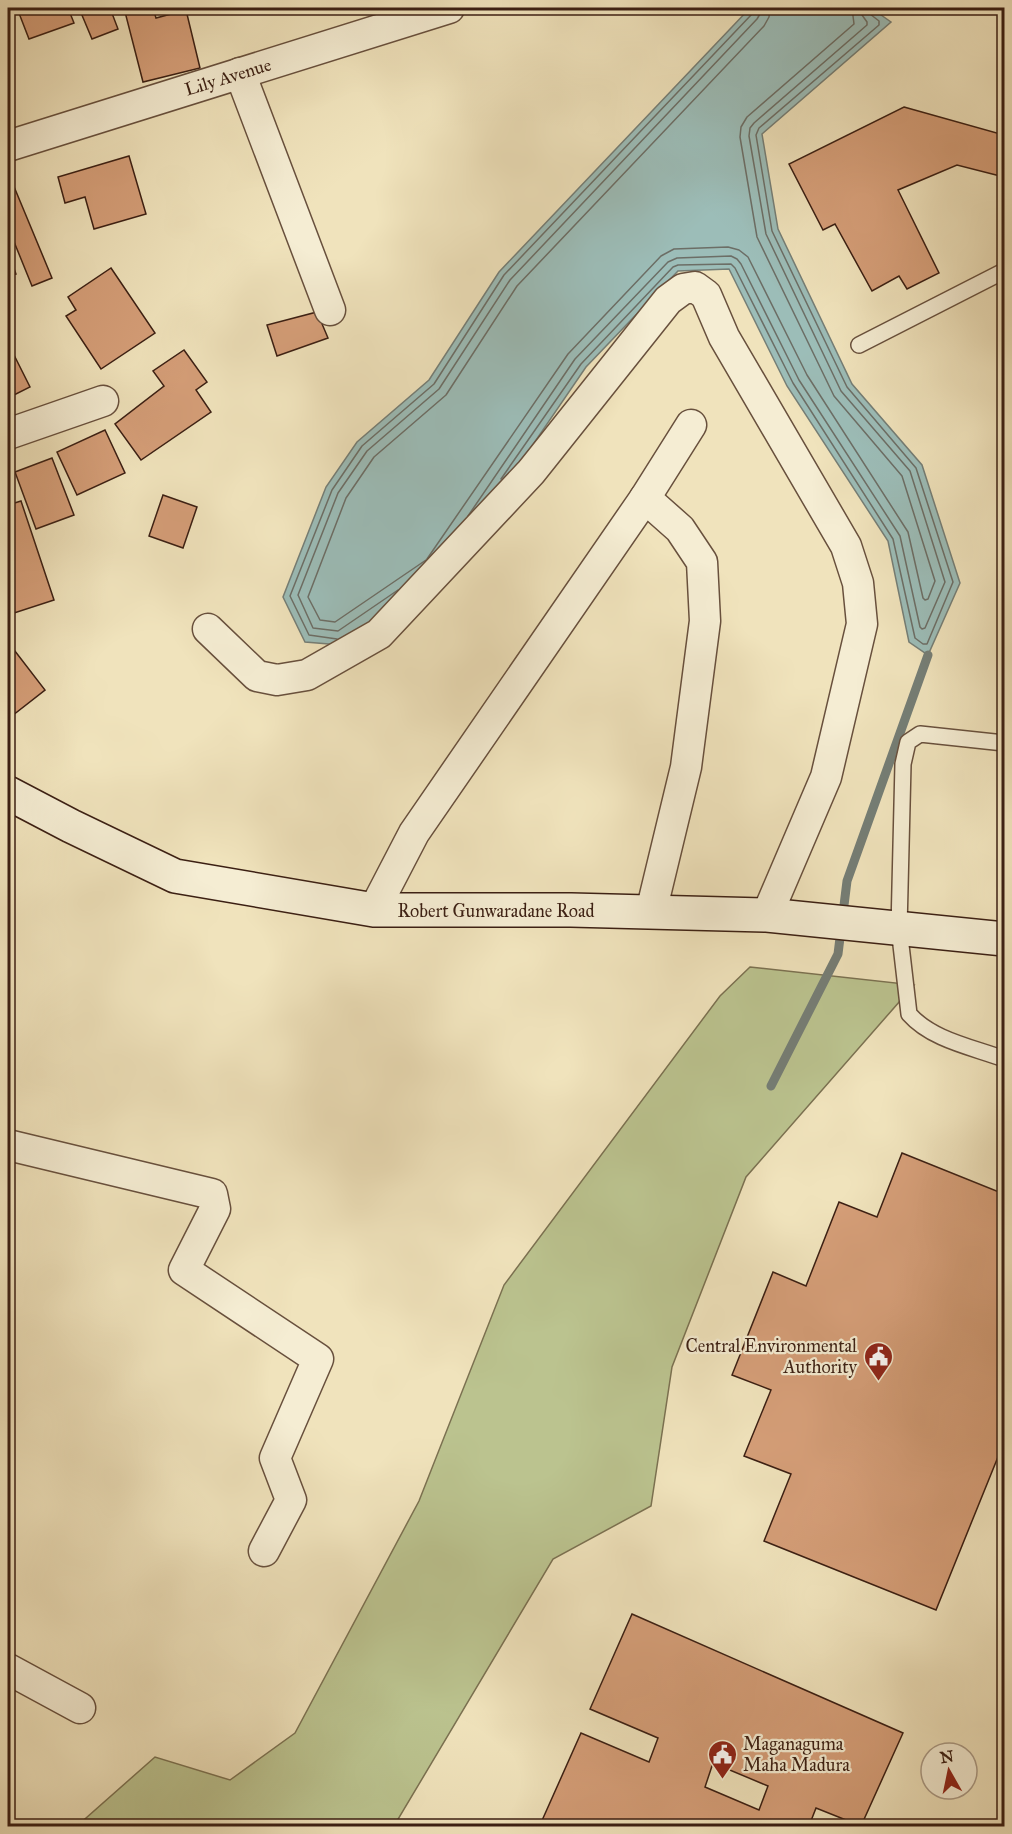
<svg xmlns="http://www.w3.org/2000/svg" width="1012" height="1834" font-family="'IM FELL Great Primer',serif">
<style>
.green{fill:#bbc38f;stroke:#7b7151;stroke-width:1.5}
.water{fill:#9cbdb8;stroke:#757e76;stroke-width:1.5}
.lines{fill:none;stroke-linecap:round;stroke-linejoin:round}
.shore{stroke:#6c6e66;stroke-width:1.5}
.stream{stroke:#757e76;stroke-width:9}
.building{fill:#d59e78;stroke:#3b1f13;stroke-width:1.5;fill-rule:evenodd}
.lane-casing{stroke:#68503d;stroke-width:18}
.street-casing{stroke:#68503d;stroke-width:33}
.secondary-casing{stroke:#3b1f13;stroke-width:36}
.lane{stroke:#f5edd3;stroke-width:15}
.street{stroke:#f5edd3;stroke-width:30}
.secondary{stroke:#f5edd3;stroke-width:33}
.labels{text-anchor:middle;stroke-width:4.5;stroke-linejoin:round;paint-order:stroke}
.street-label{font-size:18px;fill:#3b1f13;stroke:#f5edd3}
.poi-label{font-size:18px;fill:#3b1f13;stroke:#f5edd3;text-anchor:end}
</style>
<rect width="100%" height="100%" fill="#f0e3bc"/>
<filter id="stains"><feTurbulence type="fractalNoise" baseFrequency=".00333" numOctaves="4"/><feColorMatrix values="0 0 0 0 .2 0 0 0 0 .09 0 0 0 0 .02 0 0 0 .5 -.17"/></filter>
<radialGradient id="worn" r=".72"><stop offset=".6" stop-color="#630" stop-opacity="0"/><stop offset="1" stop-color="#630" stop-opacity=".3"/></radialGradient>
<path class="green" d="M750,967L914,985L746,1177L672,1367L651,1506L553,1559L394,1826H77L155,1757L230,1780L295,1733L419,1501L504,1285L720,996Z"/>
<path class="water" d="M750,8H871L891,22L762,134L778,229L852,384L922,465L960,583L928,655L909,642L888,541L787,386L729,269L678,271L586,367L443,576L341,645L305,642L283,597L326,487L357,442L429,380L499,272Z"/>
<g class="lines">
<g class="shore">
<path d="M501,479L581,364L673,267L678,265L731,264L735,268L793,383L893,539L915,638L923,644H927L953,582L916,468L847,387L772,231L756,135L759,128L879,25V21L870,14L868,8"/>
<path d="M468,516L575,359L668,262L677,258L731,256L737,259L741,264L799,380L900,536L920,627L922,629L925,628L945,582L910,471L841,391L766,234L749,136L750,128L754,123L867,25V22L862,15L861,8"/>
<path d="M427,559L568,354L661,256L674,249L728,247L739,250L748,257L807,375L908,532L923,598L925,600L928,599L935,581L902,476L834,396L757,237L740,137L741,127L747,117L854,24L852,8"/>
<path d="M426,560L335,622L320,620L308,597L346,498L374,457L446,395L517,286L764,26L769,17L770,8"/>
<path d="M398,590L338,631L313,628L298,595L338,493L367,451L439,389L510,280L757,19L760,14L761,8"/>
<path d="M337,639L309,635L290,596L332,490L362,446L434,384L504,275L752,14L753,8"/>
</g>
<path class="stream" d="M771,1086L838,954L847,881L928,655"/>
</g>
<g class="building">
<path d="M17,8H68L74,23L29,39Z"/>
<path d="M79,8H110L118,29L92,39Z"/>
<path d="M124,8H153L156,18L186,10L200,68L143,82Z"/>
<path d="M904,107L1004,135V177L957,165L898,190L939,273L907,289L899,276L872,291L835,224L823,230L789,164Z"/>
<path d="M129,156L146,214L94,229L85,197L65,203L58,177Z"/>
<path d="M10,177L52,278L32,286L8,227V178Z"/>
<path d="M8,252L16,274L8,277Z"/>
<path d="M111,268L155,333L101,369L66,316L76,310L68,297Z"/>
<path d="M317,312L328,338L277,356L267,325Z"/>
<path d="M8,343L30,387L8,398Z"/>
<path d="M184,350L207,382L196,390L211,412L141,460L115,424L164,386L153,371Z"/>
<path d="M105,430L125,473L77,495L57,452Z"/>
<path d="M52,458L74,515L36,529L15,472Z"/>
<path d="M163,495L197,507L183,548L149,536Z"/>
<path d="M21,501L54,600L8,615V505Z"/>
<path d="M8,642L45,690L8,719Z"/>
<path d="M902,1153L1004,1194V1442L936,1610L764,1541L791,1474L744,1456L771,1390L732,1375L773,1272L806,1286L839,1202L877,1217Z"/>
<path d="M632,1614L903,1733L861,1826L816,1808L809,1826L540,1825L581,1733L649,1762L658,1738L590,1709ZM713,1763L768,1786L759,1810L705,1787Z"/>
</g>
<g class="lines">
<defs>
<g id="lane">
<path d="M859,345L1004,271"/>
<path d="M1004,743L920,734L908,742L903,764L899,928L909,1014C932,1040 972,1047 1004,1059"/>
</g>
<g id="street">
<path d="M240,73L330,310"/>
<path d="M8,146L449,8"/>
<path d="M8,434L103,401"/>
<path d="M645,498L680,529L702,562L705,621L686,767L651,912"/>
<path d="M208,629L257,676L277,680L307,675L379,634L531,472L668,300L683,289L695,287L706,295L724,337L846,546L858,583L862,624L826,777L767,915"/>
<path d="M374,910L414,833L645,498L691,425"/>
<path d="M8,1145L212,1194L215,1209L184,1270L318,1359L275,1458L291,1500L264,1551"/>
<path d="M8,1669L80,1708"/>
</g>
<path id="secondary" d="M8,793L71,826L175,876L374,910H571L767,915L1004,939"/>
</defs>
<use href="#lane" class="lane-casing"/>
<use href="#street" class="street-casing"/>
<use href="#secondary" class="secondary-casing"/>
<use href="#lane" class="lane"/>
<use href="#street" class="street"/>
<use href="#secondary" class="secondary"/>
</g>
<defs>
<symbol id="civic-pin" viewBox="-11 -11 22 30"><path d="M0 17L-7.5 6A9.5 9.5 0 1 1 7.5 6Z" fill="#8f2418" stroke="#f5edd3"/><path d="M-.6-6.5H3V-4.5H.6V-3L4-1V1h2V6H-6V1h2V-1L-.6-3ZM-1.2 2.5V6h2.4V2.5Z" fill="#fff"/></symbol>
</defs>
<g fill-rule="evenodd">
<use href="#civic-pin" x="862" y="1340" width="33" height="45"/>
<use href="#civic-pin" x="706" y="1738" width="33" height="45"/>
</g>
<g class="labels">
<g class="street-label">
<text transform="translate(228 77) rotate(-17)" y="6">Lily Avenue</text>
<text x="496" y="917">Robert Gunwaradane Road</text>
</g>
<g class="poi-label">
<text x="857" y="1352">Central Environmental<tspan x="857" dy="21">Authority</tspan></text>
<text x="743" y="1750" text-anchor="start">Maganaguma<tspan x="743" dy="21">Maha Madura</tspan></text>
</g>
</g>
<rect width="1012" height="1834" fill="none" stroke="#f0e3bc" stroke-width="30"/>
<rect x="9" y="9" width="994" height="1816" fill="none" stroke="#3b1f13" stroke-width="3"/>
<rect x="15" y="15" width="982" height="1804" fill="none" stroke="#3b1f13" stroke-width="1.5"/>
<g transform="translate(949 1771) rotate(351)"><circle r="28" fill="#f5edd3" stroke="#ab9b86" stroke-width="1.5"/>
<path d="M0-4.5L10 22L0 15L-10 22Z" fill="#8f2418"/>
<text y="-9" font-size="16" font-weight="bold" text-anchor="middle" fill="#3b1f13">N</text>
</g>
<rect width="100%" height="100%" filter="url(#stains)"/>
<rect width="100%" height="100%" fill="url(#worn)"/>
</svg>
